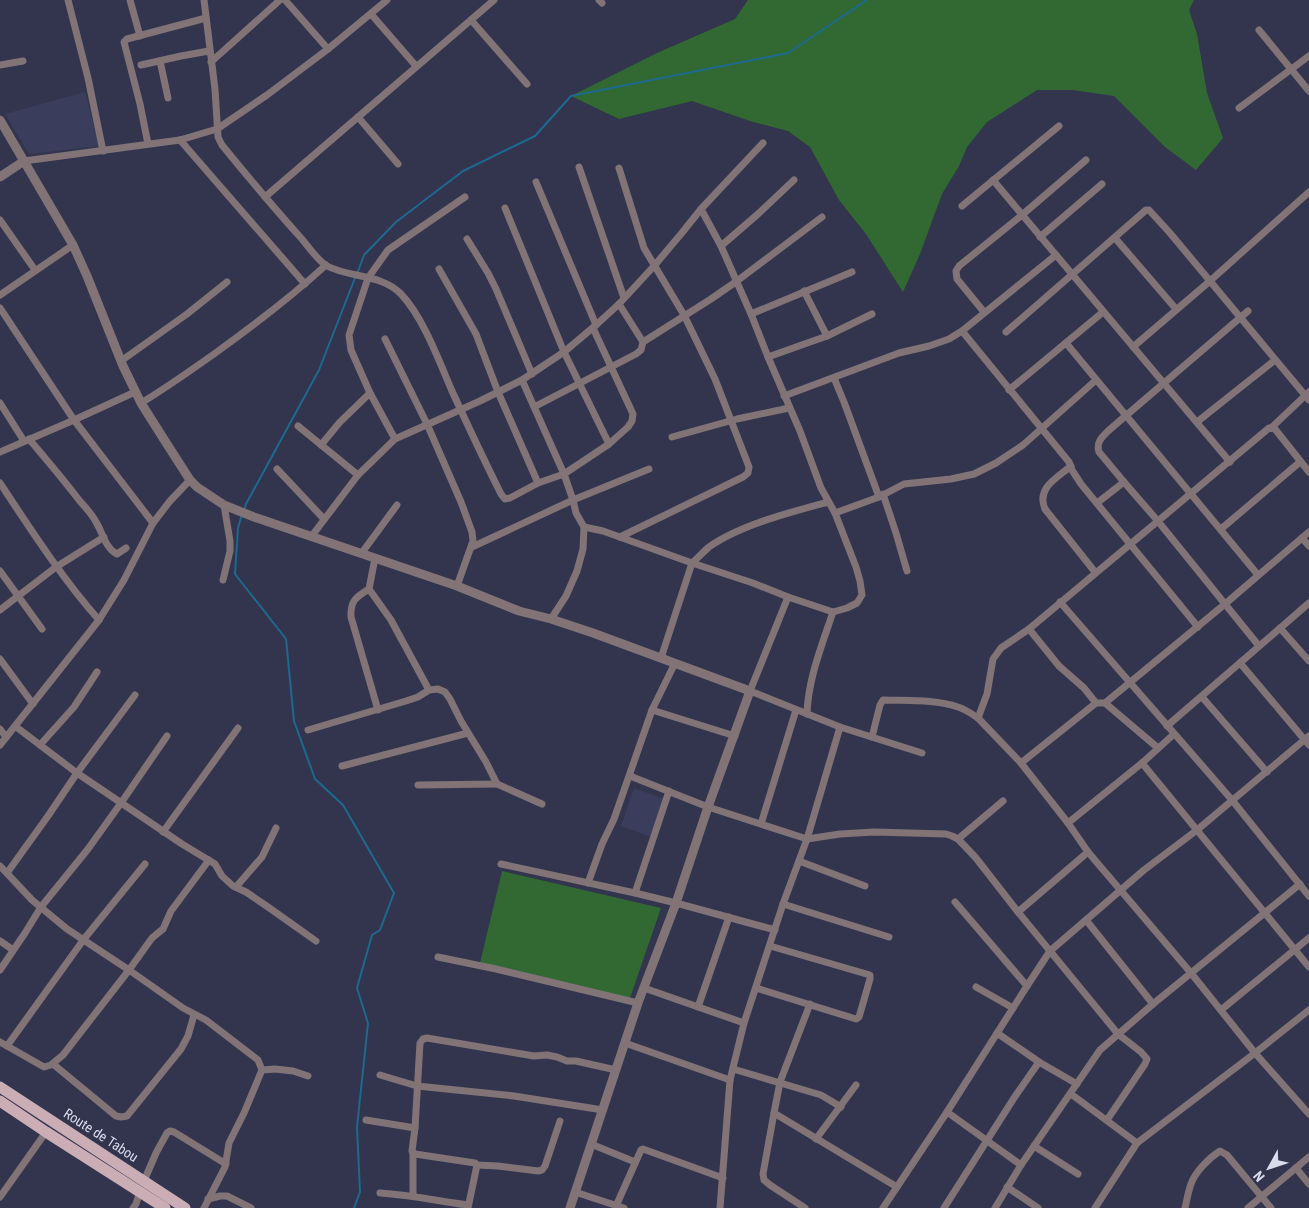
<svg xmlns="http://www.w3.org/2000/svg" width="1309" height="1208" font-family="'Roboto Condensed',sans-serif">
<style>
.built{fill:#3a3e5c}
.green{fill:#326932}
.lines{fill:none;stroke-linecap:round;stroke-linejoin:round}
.stream{stroke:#1d6990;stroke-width:2}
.minor{stroke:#817376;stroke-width:7}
.tertiary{stroke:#817376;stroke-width:9}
.primary{stroke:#caadb5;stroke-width:11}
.labels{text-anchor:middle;stroke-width:5;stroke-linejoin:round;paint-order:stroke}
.street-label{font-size:14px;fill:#d9dcec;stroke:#32354d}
</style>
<rect width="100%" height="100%" fill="#32354d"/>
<g class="built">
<path d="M85,92L99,146L29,154L5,114Z"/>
<path d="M634,788L664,799L651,837L621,826Z"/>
</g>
<g class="green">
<path d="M748,0H1194L1189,10L1197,34L1207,93L1223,138L1196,170L1165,147L1114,96L1072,90H1037L987,122L967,147L959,166L942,194L920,254L903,292L866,234L839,200L810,147L788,131L753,122L692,101L619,119L571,96L657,53L735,19Z"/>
<path d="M502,871L661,908L630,998L480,963Z"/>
</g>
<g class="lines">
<g class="stream">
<path d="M357,274L364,255L396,222L463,171L535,136L571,96L788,53L867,0"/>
<path d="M244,510L246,504L319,370L355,278"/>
<path d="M242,514L238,528L235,574L286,639L294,721L315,779L343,805L394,893L380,930L372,935L357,988L368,1023L357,1127L360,1192L354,1208"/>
</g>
<g class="minor">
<path d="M68,0L88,78L103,151"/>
<path d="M130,0L140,36"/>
<path d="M204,0L215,89L218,137L222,145C248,177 274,208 301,238C308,246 318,261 327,266C350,278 382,274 401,294C423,317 439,361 452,391C468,426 484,460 501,494L505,499L510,498L538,483L564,474L609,444L628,427L632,421L633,414L593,328"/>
<path d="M285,0L328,49"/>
<path d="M599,0L602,3"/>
<path d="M371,14L416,66"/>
<path d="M471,20L527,84"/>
<path d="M1259,30L1309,91"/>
<path d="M160,61L168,98"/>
<path d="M211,62L280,0"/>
<path d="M0,65L23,61"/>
<path d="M141,65L181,56L209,51"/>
<path d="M1239,108L1309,56"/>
<path d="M358,117L398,164"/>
<path d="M180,140L305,284"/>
<path d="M148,144L140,104L124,42L127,39L206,18"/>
<path d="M24,161L180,140L217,129L267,95L328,49L387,0"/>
<path d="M579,167L624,298"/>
<path d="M619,168L644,248L684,315L715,379L749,467L748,473L743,477L620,537"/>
<path d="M993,180L1230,462"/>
<path d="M536,182L596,325"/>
<path d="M265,197L494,0"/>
<path d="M962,206L1059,126"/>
<path d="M505,208L564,352L609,444"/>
<path d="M701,209L721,246L751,314L768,357L800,431L821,488L835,513L856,567L860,581L862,595L857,603L847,608L833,612C822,645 808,679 807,714"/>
<path d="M0,220L35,270"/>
<path d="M1040,237L1102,184"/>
<path d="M1115,238L1176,309"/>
<path d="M467,239L488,273L496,289L532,374"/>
<path d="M721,246L758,214L794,180"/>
<path d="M1056,255L962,331L1069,462L1072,470L1081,484L1198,627"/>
<path d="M439,269L476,334L498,392L538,483"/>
<path d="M804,291L827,336L872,314"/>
<path d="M0,295L73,245"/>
<path d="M0,308L74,420L153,523"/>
<path d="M1248,311L1108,431C1102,437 1096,442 1099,452L1124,482L1157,520L1259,646"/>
<path d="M984,312L957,279L956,271L959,266L1022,215L1086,160"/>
<path d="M751,314L852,272"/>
<path d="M1006,332L1146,210H1149L1170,233L1309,400"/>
<path d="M385,339L427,424L461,502L472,532L473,541L457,586"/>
<path d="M643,342L711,299L737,281L822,217"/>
<path d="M1066,343L1258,575"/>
<path d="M1133,347L1210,281L1309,192"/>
<path d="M768,357L827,336"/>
<path d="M121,361L187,314L227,282"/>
<path d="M834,378L844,402L879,497"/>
<path d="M522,380L564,474L573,500L576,513L584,527L583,549L577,571L566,596L551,619"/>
<path d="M1009,390L1103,312"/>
<path d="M784,396L899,353L929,346L949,339L962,331"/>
<path d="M0,403L24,441"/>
<path d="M141,403C166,388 190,371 214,354C253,326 291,297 326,265"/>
<path d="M534,407L636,354L641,350L643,342L619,304"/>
<path d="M1197,422L1275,360"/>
<path d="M298,426L358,475"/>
<path d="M1271,428L1309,392"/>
<path d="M672,437L737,419L789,408"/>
<path d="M29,439C46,459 63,479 79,500C85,507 92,514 96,522C103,533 105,548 117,554L126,548"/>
<path d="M395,439L370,393L351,350L349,335L368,278L388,250L465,197"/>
<path d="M321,445L340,422L370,393"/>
<path d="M0,452L74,420L135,392"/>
<path d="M1071,466C1057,478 1036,488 1045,509L1095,572"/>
<path d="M277,469L324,519"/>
<path d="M1309,472L1275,429L1269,428L1029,629L1001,648L996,655L993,659L987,694L978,718L1021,763L1068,823L1088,852L1191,973L1255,1053L1309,1114"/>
<path d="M0,483C31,530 62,578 99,620"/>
<path d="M883,494L896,533L907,571"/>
<path d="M828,502C791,512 740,525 709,547C703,552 698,558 692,563L753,583L788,597L833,612"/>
<path d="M1097,503L1124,482"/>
<path d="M835,513L879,497L904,484L951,479L974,474L996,463L1023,445L1096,380"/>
<path d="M584,527L603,531L692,563L661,658"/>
<path d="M1221,529L1300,462"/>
<path d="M311,537L358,475L395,439L480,401L522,380L564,352L596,325L619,304L654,266L681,234L701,209L763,143"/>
<path d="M1302,538L1309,532"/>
<path d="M472,547L573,500L649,469"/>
<path d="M361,554L397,505"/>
<path d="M375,558L369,589L391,620L429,690"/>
<path d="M0,571L42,629"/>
<path d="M223,580L230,551V541L224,505"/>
<path d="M369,589C356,597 350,601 351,617L378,710"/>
<path d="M788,597L750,691L840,727L922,753"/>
<path d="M1060,602L1232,800L1309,896"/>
<path d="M0,610L56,567L104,537"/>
<path d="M1280,628L1309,661"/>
<path d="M1029,629L1059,666L1084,688L1096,703H1105L1158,748"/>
<path d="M0,659L33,704"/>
<path d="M675,663L652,710L735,736"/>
<path d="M1240,663L1309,745"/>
<path d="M1202,697L1267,772"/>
<path d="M1105,703L1225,604L1302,538L1309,546"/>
<path d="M15,726L77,773L182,844L215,864L222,876L233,886L246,892L268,907L316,941"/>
<path d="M1167,726L1309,603"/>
<path d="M0,729L6,737"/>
<path d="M308,730L406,701L418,697L429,690L438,689L445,692L450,699L461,721L486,762L497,784L542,804"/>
<path d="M872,737L880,705L883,700C907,701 935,699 958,707C965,709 972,714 978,718"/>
<path d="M0,745L99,620L124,580L153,523L170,501L190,480"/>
<path d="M40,745L74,707L97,672"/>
<path d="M1021,763L1096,703"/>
<path d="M1142,763L1309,967"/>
<path d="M342,766L468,733"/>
<path d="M630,776L708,807L807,839L840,834L874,832L946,834L952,836L958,839L976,858L1018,912L1118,1034L1141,1052L1147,1059L1145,1064L1107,1120"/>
<path d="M418,785L497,784"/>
<path d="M1068,823L1142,763L1174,734"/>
<path d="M761,824L796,710"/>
<path d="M163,832L238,728"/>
<path d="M958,839L1003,801"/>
<path d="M799,861L865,886"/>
<path d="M501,864L635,893L676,903L775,930"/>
<path d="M0,866L32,900L67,929L129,970L183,1008L206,1020L258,1060L262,1070L275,1069L293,1071L308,1076"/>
<path d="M7,873L48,816L77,773L135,695"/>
<path d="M588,883L602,844L614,819L652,710"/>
<path d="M236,887L262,857L276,828"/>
<path d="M635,893L669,791"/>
<path d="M955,902L1027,986"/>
<path d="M783,904L889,937"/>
<path d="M1018,912L1088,852"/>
<path d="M1086,920L1153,1004"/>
<path d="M0,941L13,950"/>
<path d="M438,957L496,969L638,1003"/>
<path d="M0,970L25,933L41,907L88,849L121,803L167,736"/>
<path d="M976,987L1013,1008"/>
<path d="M644,988L744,1023"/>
<path d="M756,988L856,1019L859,1017L870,979V975L770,946"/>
<path d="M810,1004L780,1082L774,1113L897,1187"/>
<path d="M698,1007L729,917"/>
<path d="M1221,1010L1309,938"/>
<path d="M997,1033L1039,1062L1077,1084"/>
<path d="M0,1042L44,1067L51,1065L63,1055L129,970L152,938L163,929L171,911L209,860"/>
<path d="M625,1043L730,1080"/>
<path d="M7,1046L84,939L145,864"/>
<path d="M53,1064L116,1116L121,1117L127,1116L181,1049L188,1036L194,1015"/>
<path d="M733,1069L821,1095L841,1107"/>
<path d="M380,1075L417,1086L514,1096L603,1110"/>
<path d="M1071,1094L1137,1143"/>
<path d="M947,1112L1021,1165"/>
<path d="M774,1113L763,1174L764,1180L770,1185L805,1208"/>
<path d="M366,1120L415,1128"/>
<path d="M560,1121L545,1166L542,1170L538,1171L498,1166L477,1165L475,1163L415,1154L412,1151L415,1128L420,1043L423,1039L427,1038L534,1056L547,1055L557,1057L567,1061H576L616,1070"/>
<path d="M816,1139L856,1085"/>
<path d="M591,1144L635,1162"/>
<path d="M1034,1146L1078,1174"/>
<path d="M413,1153V1196"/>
<path d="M1296,1168L1309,1184"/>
<path d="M144,1181L156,1153L167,1133L170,1131L174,1132L226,1164"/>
<path d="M1007,1187L1038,1208"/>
<path d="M575,1192L624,1208"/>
<path d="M380,1193C410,1195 439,1201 468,1205"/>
<path d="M0,1197L46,1132"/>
<path d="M208,1199L220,1196H227L251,1208"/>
<path d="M616,1206L641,1150L643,1149L723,1178"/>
<path d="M133,1208L136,1204L140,1191"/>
<path d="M204,1208L225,1167L229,1143L244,1113L262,1070"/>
<path d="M468,1208L477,1165"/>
<path d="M720,1208L730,1080L744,1023L783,904L807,839L840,727"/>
<path d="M883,1208L947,1112L1027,986L1050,951L1144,870L1197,830L1309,736"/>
<path d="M944,1208L1016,1095L1039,1062"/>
<path d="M995,1208L1021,1165L1100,1050L1153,1004L1300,884"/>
<path d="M1095,1208L1137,1143L1255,1053L1309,1010"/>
<path d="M1185,1208C1187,1200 1188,1192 1191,1184C1195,1172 1209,1158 1220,1151L1227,1155L1271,1208"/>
<path d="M1248,1208L1309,1157"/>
</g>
<g class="tertiary">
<path d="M0,120L73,245L87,276L123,366L141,403L165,441L190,480L197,487L224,505L254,517L457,586L519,611L551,619L593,633L750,691L708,807L676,903L638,1003L570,1208"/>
<path d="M0,177L24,161"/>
</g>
<g class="primary">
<path d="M0,1087L185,1208"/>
<path d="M0,1101L46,1132L165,1208"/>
</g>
</g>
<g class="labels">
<g class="street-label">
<text transform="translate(101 1135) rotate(33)" y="5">Route de Tabou</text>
</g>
</g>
<g transform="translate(1269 1168) rotate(230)" stroke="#32354d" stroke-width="4" paint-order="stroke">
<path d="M0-4L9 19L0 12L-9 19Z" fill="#d9dcec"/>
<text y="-8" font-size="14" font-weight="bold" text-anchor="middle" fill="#d9dcec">N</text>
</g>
</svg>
